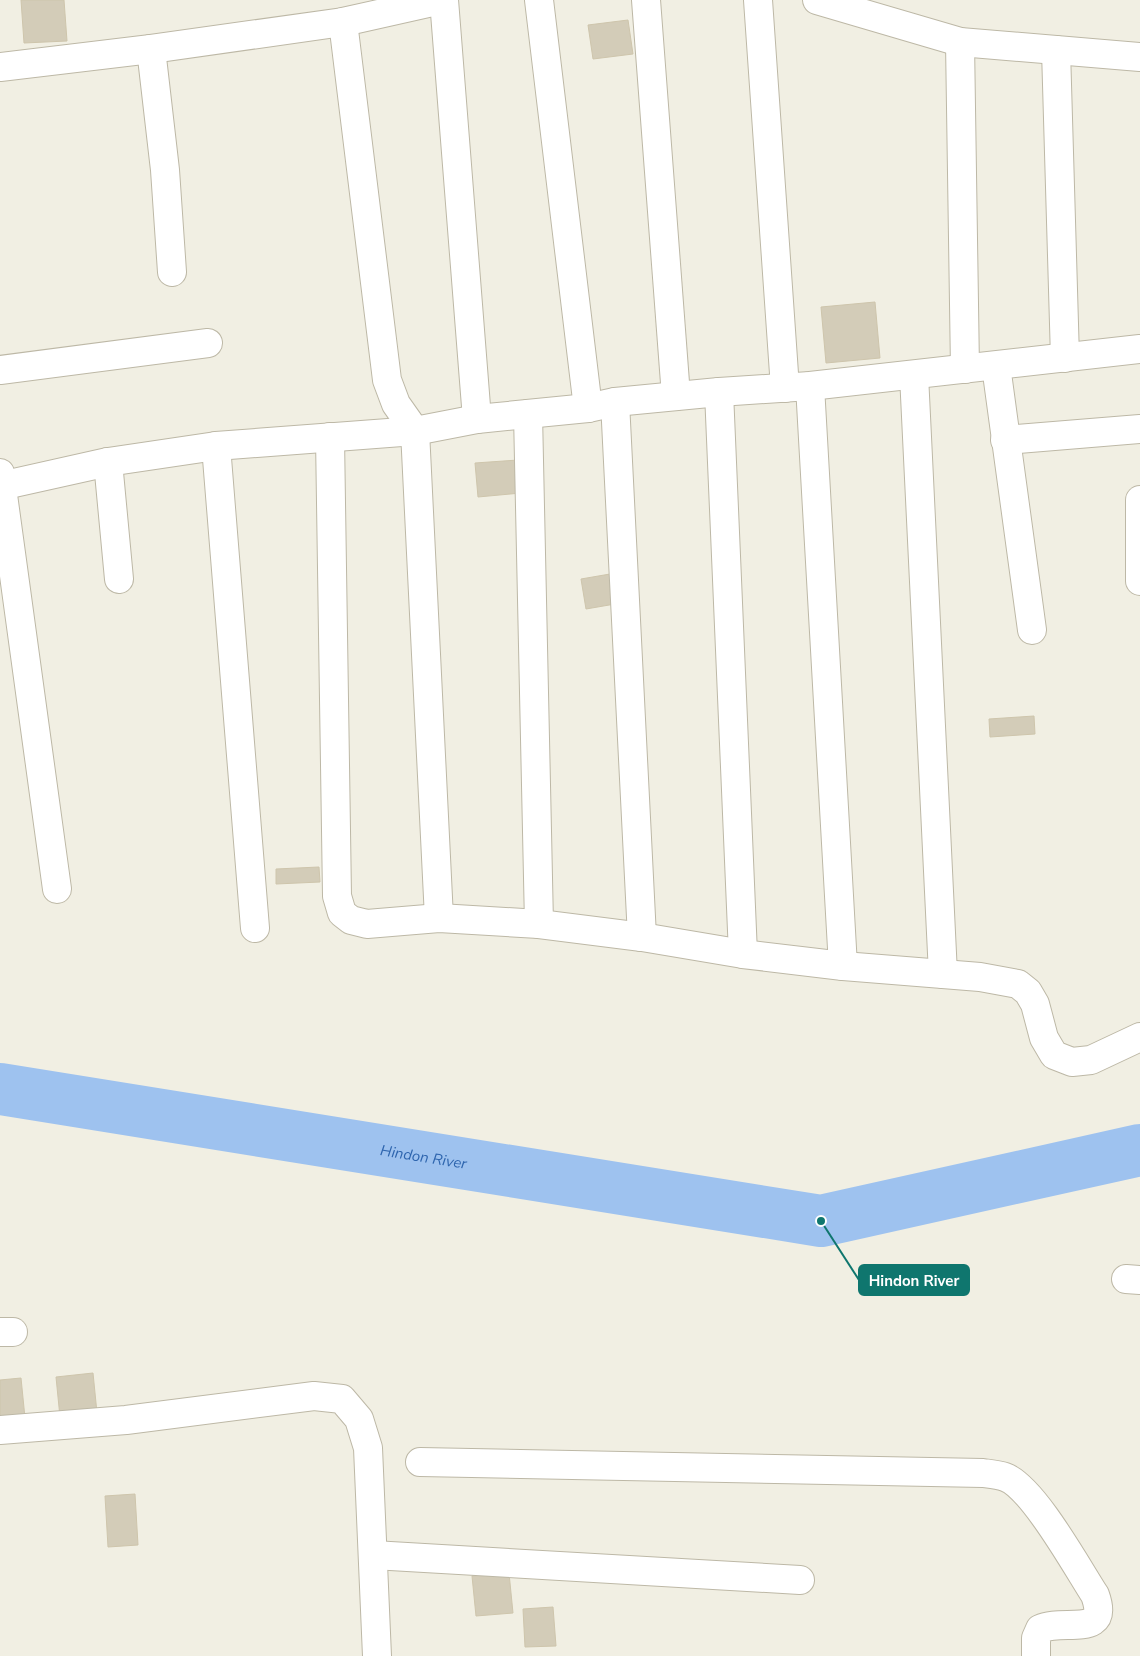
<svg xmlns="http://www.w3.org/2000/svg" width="1140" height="1656" font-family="'Nunito Sans',sans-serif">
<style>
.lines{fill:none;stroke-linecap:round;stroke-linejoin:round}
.river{stroke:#9ec2ef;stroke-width:52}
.building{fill:#d3ccb8;stroke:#cec5ac}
.minor-casing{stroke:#bdb8a6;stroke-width:30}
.minor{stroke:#fff;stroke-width:28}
.labels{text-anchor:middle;stroke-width:5;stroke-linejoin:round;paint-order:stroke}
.water-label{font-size:15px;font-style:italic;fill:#2e65ae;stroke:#fff}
.leader{fill:none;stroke:#0f766e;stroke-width:2}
.callout-dot{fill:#0f766e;stroke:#fff;stroke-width:2}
.callout{fill:#0f766e;stroke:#0f766e;stroke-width:2}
.callout-label{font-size:15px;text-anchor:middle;font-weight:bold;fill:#fff}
</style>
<rect width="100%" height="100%" fill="#f1efe3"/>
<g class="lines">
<path class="river" id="s1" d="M0,1089L821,1221L1140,1150"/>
</g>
<g class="building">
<path d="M21,0H64L67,41L24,43Z"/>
<path d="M628,20L633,54L593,59L588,25Z"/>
<path d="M875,302L880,358L826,363L821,307Z"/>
<path d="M518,460L521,493L478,497L475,463Z"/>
<path d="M610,574L615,604L586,609L581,579Z"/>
<path d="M1034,716L1035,734L990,737L989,719Z"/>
<path d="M319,867L320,882L276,884V869Z"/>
<path d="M93,1373L97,1413L60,1417L56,1377Z"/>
<path d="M21,1378L25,1418L0,1420V1380Z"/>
<path d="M135,1494L138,1545L108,1547L105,1496Z"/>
<path d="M509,1573L513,1613L476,1616L472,1576Z"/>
<path d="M553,1607L556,1646L525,1647L523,1609Z"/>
</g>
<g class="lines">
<defs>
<g id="minor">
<path d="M444,0L477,419"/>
<path d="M539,0L588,408"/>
<path d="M646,0L676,396"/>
<path d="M758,0L785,388"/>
<path d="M817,0L960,42L1140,57"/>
<path d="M343,22L387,380L396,404L415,431L439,918"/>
<path d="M960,42L965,369"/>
<path d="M151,49L165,170L172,272"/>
<path d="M1056,50L1065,358"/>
<path d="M0,67L151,49L343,22L441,0"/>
<path d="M996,366L1032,630"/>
<path d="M0,370L208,343"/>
<path d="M914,375L943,974"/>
<path d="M810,386L843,966"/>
<path d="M719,392L743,954"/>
<path d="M615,402L642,937"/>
<path d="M528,414L539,924"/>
<path d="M330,437L337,896L342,913L351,920L367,924L439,918L539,924L642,937L743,954L843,966L980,977L1018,984L1028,992L1035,1004L1044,1038L1054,1055L1072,1062L1091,1060L1140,1037"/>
<path d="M1005,440L1140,429"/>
<path d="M216,446L255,928"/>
<path d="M108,462L119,579"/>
<path d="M0,473L57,889"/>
<path d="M0,486L108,462L216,446L415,431L477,419L588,408L615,402L719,392L810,386L1140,349"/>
<path d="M1140,500V581"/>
<path d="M1126,1279L1140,1280"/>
<path d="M0,1332H13"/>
<path d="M0,1430L126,1420L314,1396L342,1399L359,1419L368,1448L377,1656"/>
<path d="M420,1462L983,1473C990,1474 999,1475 1005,1477C1033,1487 1078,1569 1095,1595C1111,1639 1063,1618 1040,1629L1036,1638V1656"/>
<path d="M373,1555L800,1580"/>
</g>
</defs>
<use href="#minor" class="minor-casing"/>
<use href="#minor" class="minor"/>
</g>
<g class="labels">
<g class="water-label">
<text dy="5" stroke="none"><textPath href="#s1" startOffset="429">Hindon River</textPath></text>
</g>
</g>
<path class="leader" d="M821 1221L859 1280"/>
<circle class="callout-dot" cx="821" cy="1221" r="5"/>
<rect class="callout" x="859" y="1265" width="110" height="30" rx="5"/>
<g class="callout-label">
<text x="914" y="1286">Hindon River</text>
</g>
</svg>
